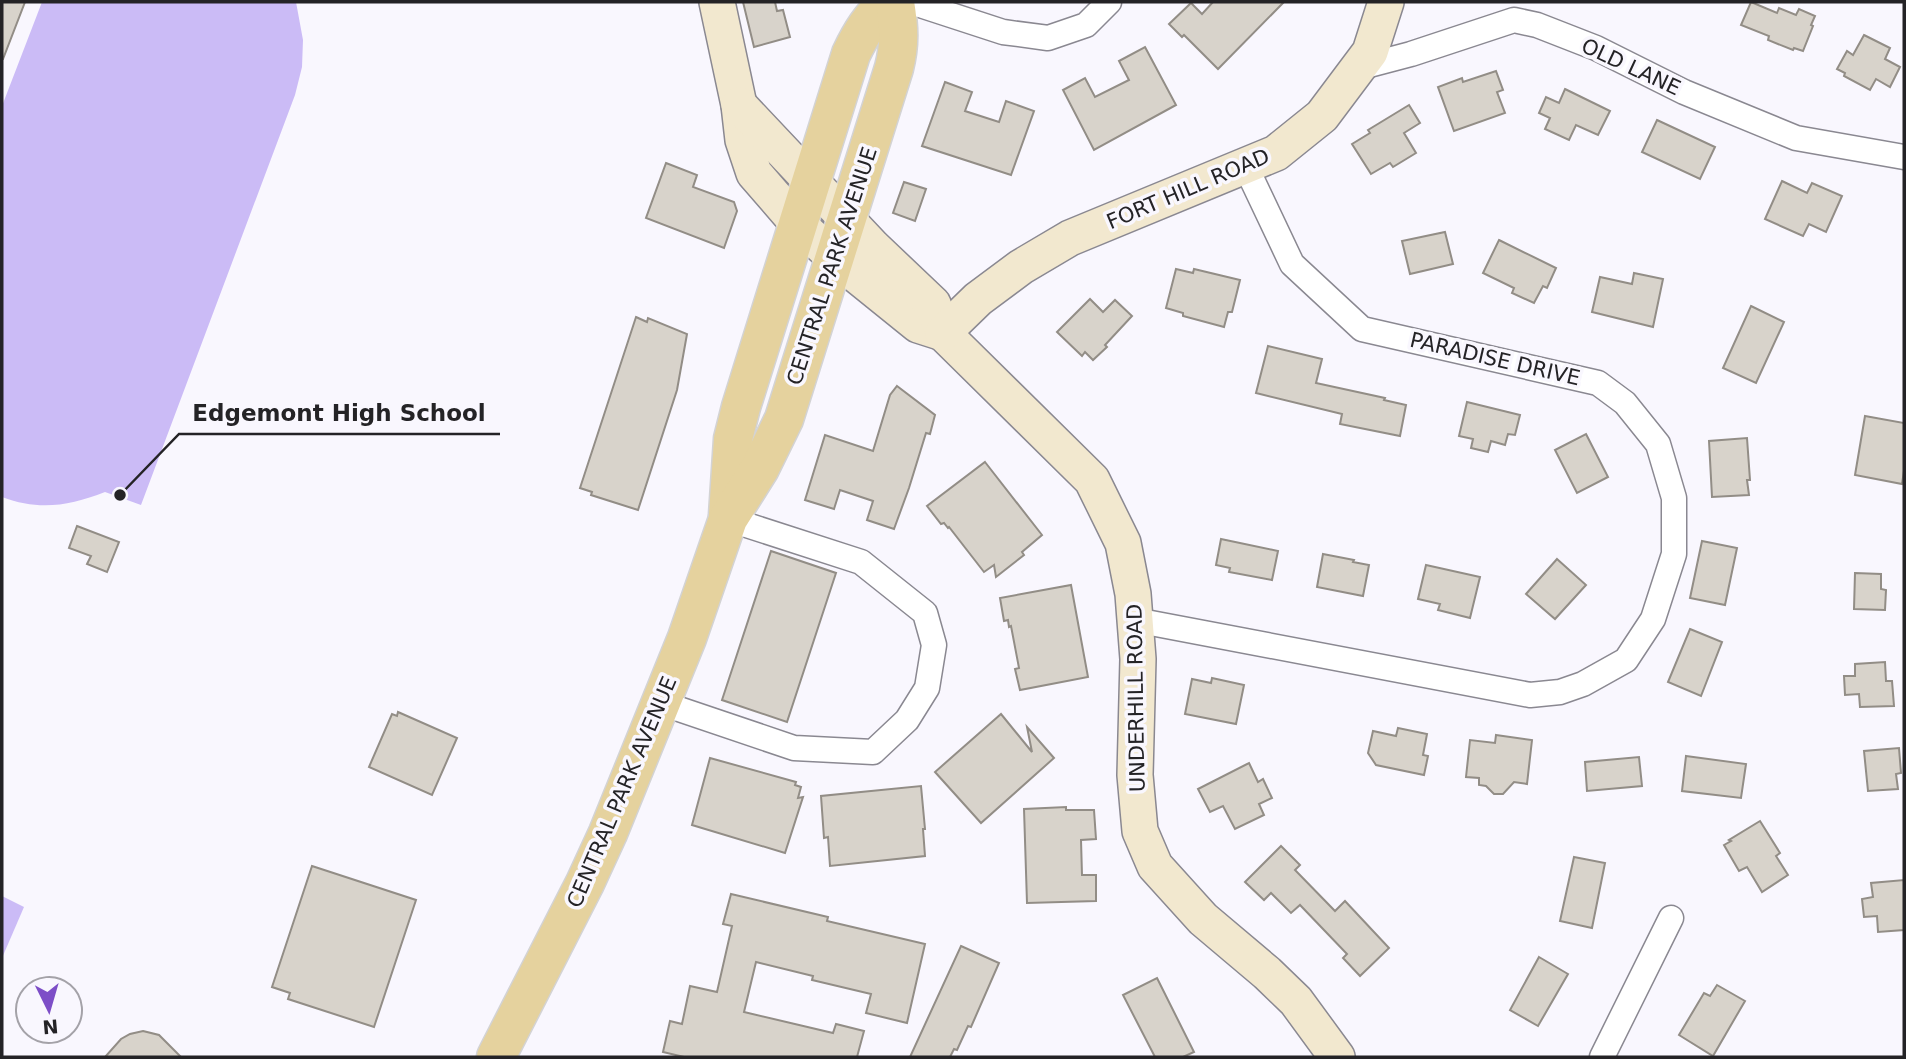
<svg xmlns="http://www.w3.org/2000/svg" width="1906" height="1059" font-family="'DejaVu Sans',sans-serif">
<style>
.green{fill:#cbbbf6}
.building{fill:#d8d3cb;stroke:#928d86;stroke-width:2}
.lines{fill:none;stroke-linecap:round;stroke-linejoin:round}
.street-casing{stroke:#8a8891;stroke-width:27}
.secondary-casing{stroke:#8a8891;stroke-width:38}
.primary-casing{stroke:#d3d3d4;stroke-width:41}
.street{stroke:#fff;stroke-width:24}
.secondary{stroke:#f2e8cf;stroke-width:35}
.primary{stroke:#e5d29e;stroke-width:38}
.labels{text-anchor:middle;stroke-width:7;stroke-linejoin:round;paint-order:stroke}
.street-label{font-size:21px;fill:#242326;stroke:#f9f7fe}
.leader{fill:none;stroke:#242326;stroke-width:2.5}
.callout-dot{fill:#242326;stroke:#f9f7fe;stroke-width:2.5}
.callout-label{font-size:23px;text-anchor:middle;font-weight:bold;fill:#242326;stroke:#f9f7fe;stroke-width:7;stroke-linejoin:round;paint-order:stroke}
</style>
<rect width="100%" height="100%" fill="#f9f7fe"/>
<g class="green">
<path d="M42,2H296L303,40L302,67L295,95L141,505L105,492C69,506 39,511 2,497V106Z"/>
<path d="M2,896L24,907L2,958Z"/>
</g>
<g class="building">
<path d="M2,2H25L3,59H2Z"/>
<path d="M743,2H775L777,11L783,10L790,37L754,47Z"/>
<path d="M1213,2H1284L1218,69L1184,35L1182,37L1169,24L1191,3L1202,14Z"/>
<path d="M1751,2L1777,13L1779,8L1796,15L1799,9L1815,16L1811,25L1813,26L1803,51L1794,48L1793,50L1768,40L1769,36L1741,25Z"/>
<path d="M1864,35L1890,48L1885,59L1900,67L1890,87L1876,79L1870,90L1844,76L1845,73L1837,69L1847,51L1853,55Z"/>
<path d="M1145,47L1176,105L1094,150L1063,90L1085,78L1095,97L1129,80L1119,61Z"/>
<path d="M1496,71L1503,90L1497,92L1505,113L1454,131L1438,87L1462,78L1463,82Z"/>
<path d="M945,82L972,92L965,111L999,122L1006,101L1034,111L1011,175L922,146Z"/>
<path d="M1565,89L1610,111L1598,135L1576,125L1569,140L1545,129L1550,118L1539,113L1546,97L1559,103Z"/>
<path d="M1409,105L1420,123L1404,133L1416,153L1393,167L1390,163L1371,174L1352,144L1370,133L1368,130Z"/>
<path d="M1657,120L1715,147L1700,179L1642,152Z"/>
<path d="M666,163L697,175L693,187L734,202L737,211L724,248L646,218Z"/>
<path d="M1782,181L1807,193L1812,183L1842,196L1826,232L1809,224L1803,236L1765,219Z"/>
<path d="M904,182L926,189L915,221L893,213Z"/>
<path d="M1445,232L1453,264L1410,274L1402,241Z"/>
<path d="M1499,240L1556,268L1547,288L1543,286L1534,303L1512,293L1514,288L1483,273Z"/>
<path d="M1176,269L1193,273L1194,269L1240,280L1232,312H1228L1224,327L1183,316V313L1166,308Z"/>
<path d="M1634,273L1663,279L1653,327L1592,312L1600,277L1632,284Z"/>
<path d="M1090,299L1103,312L1115,300L1132,316L1105,345L1107,347L1093,360L1085,352L1082,356L1057,332Z"/>
<path d="M1751,306L1784,322L1756,383L1723,368Z"/>
<path d="M636,317L647,322L648,318L687,334L677,390L638,510L591,495L592,492L580,488Z"/>
<path d="M1268,346L1322,359L1316,383L1385,398L1384,400L1406,405L1400,436L1340,424L1342,414L1256,393Z"/>
<path d="M897,386L935,415L930,434L926,433L909,488L894,529L867,520L873,501L840,490L834,509L805,500L825,435L873,451L890,395Z"/>
<path d="M1467,402L1520,415L1515,435L1508,434L1505,445L1491,441L1488,452L1471,448L1473,439L1459,436Z"/>
<path d="M1865,416L1904,423V471L1902,484L1855,475Z"/>
<path d="M1586,434L1608,477L1577,493L1555,450Z"/>
<path d="M1747,438L1750,480H1747L1749,495L1712,497L1709,441Z"/>
<path d="M985,462L1042,535L1022,552L1024,555L996,577L994,565L984,572L949,527L948,528L944,523L941,524L927,506Z"/>
<path d="M77,526L119,542L107,572L87,564L91,556L69,548Z"/>
<path d="M1221,539L1278,551L1272,580L1229,572L1230,568L1216,565Z"/>
<path d="M1702,541L1737,548L1725,605L1690,598Z"/>
<path d="M771,551L836,573L787,722L722,700Z"/>
<path d="M1323,554L1354,560L1353,562L1369,565L1363,596L1317,587Z"/>
<path d="M1557,559L1586,585L1555,619L1526,594Z"/>
<path d="M1426,565L1480,577L1470,618L1438,610L1440,604L1418,599Z"/>
<path d="M1855,573L1881,574V589L1886,590L1885,610L1854,609Z"/>
<path d="M1071,585L1088,677L1020,690L1015,669L1019,668L1011,626L1009,627L1008,620L1004,621L1000,598Z"/>
<path d="M1690,629L1722,642L1701,696L1668,682Z"/>
<path d="M1885,662L1886,681H1892L1894,706L1860,707L1859,694L1845,695L1844,676H1855V664Z"/>
<path d="M1212,678L1244,685L1236,724L1185,714L1192,679L1211,683Z"/>
<path d="M398,712L457,738L432,795L369,767L392,714L397,716Z"/>
<path d="M1001,714L1032,752L1027,727L1054,758L981,823L935,772Z"/>
<path d="M1398,728L1427,734L1423,755L1428,756L1424,775L1376,765L1368,753L1373,731L1396,736Z"/>
<path d="M1496,735L1532,740L1527,784L1514,782L1503,794H1494L1486,786L1479,785V778L1466,777L1470,740L1495,743Z"/>
<path d="M1899,748L1901,773L1896,774L1898,789L1868,791L1864,751Z"/>
<path d="M1686,756L1746,764L1741,798L1682,791Z"/>
<path d="M1639,757L1642,786L1587,791L1585,762Z"/>
<path d="M710,758L796,782L795,785L801,787L798,798L803,797L785,853L692,825Z"/>
<path d="M1249,763L1258,782L1263,779L1272,798L1259,804L1264,815L1235,829L1223,806L1210,812L1198,789Z"/>
<path d="M921,786L925,829H923L925,856L830,866L828,837L824,838L821,796Z"/>
<path d="M1066,807V810H1094L1096,839L1081,840L1082,875H1096V901L1027,903L1024,809Z"/>
<path d="M1760,821L1780,853L1776,856L1788,875L1762,892L1747,867L1739,871L1724,845L1731,841L1729,840Z"/>
<path d="M1281,846L1300,865L1295,870L1335,911L1345,901L1389,948L1360,976L1343,958L1347,954L1300,905L1291,913L1271,893L1264,900L1245,882Z"/>
<path d="M1574,857L1605,863L1592,928L1560,921Z"/>
<path d="M312,866L416,900L374,1027L288,999L290,993L272,987Z"/>
<path d="M1904,880V930L1878,932L1877,916L1864,917L1862,899L1873,897L1871,883Z"/>
<path d="M731,894L828,917L827,921L925,944L907,1023L866,1013L871,994L812,980L813,976L756,962L744,1012L833,1033L836,1024L864,1031L857,1057H684L663,1052L670,1021L682,1024L690,986L717,992L732,926L723,924Z"/>
<path d="M961,946L999,963L971,1027L968,1026L957,1050L954,1049L950,1057H910Z"/>
<path d="M1539,957L1568,974L1538,1026L1510,1010Z"/>
<path d="M1157,978L1194,1052L1183,1057H1155L1123,995Z"/>
<path d="M1717,985L1745,1001L1713,1056L1679,1035L1704,993L1710,996Z"/>
<path d="M143,1031L159,1035L181,1057H105L121,1039L130,1034Z"/>
</g>
<g class="lines">
<defs>
<g id="street">
<path d="M911,2L1003,32L1048,38L1086,25L1109,2"/>
<path d="M1358,68L1411,54L1514,20L1537,25L1596,48L1684,92L1796,138L1904,157"/>
<path d="M1135,620L1530,695L1560,692L1583,684L1626,660L1653,619L1674,554V498L1658,444L1625,403L1598,383L1362,329L1292,264L1246,167"/>
<path d="M661,703L794,748L873,752L907,720L927,688L934,645L925,613L861,562L728,519"/>
<path d="M1602,1057L1671,918"/>
</g>
<g id="secondary">
<path d="M717,2L739,105L743,140L754,173L799,225L835,258L918,325L943,333"/>
<path d="M739,105L873,247L933,304L943,333L1092,480L1123,543L1133,594L1138,659L1135,775L1140,831L1155,866L1203,919L1267,973L1296,1001L1337,1057"/>
<path d="M943,333L978,299L1021,267L1070,238L1276,153L1322,116L1370,52L1386,2"/>
</g>
<g id="primary">
<path d="M728,515L733,439L741,407L851,54C861,33 871,17 888,2"/>
<path d="M496,1057L585,883L608,833L687,638L728,519L760,468L784,419L894,68C900,44 899,27 895,2"/>
</g>
</defs>
<use href="#street" class="street-casing"/>
<use href="#secondary" class="secondary-casing"/>
<use href="#primary" class="primary-casing"/>
<use href="#street" class="street"/>
<use href="#secondary" class="secondary"/>
<use href="#primary" class="primary"/>
</g>
<g class="labels">
<g class="street-label">
<text transform="translate(1631 67) rotate(25)" y="7">OLD LANE</text>
<text transform="translate(1188 189) rotate(-23)" y="7">FORT HILL ROAD</text>
<text transform="translate(832 266) rotate(-72)" y="7">CENTRAL PARK AVENUE</text>
<text transform="translate(1495 359) rotate(13)" y="7">PARADISE DRIVE</text>
<text transform="translate(1136 698) rotate(-91)" y="7">UNDERHILL ROAD</text>
<text transform="translate(622 792) rotate(-67)" y="7">CENTRAL PARK AVENUE</text>
</g>
</g>
<path class="leader" d="M120 495L179 434H500"/>
<circle class="callout-dot" cx="120" cy="495" r="7"/>
<g class="callout-label">
<text x="339" y="421">Edgemont High School</text>
</g>
<rect width="1906" height="1059" fill="none" stroke="#242326" stroke-width="7"/>
<g transform="translate(49 1010) rotate(175)"><circle r="33" fill="#f9f7fe" stroke="#a4a2a8" stroke-width="2"/>
<path d="M0-5L12 26L0 18L-12 26Z" fill="#7d4ec7"/>
<text y="-10" font-size="19" font-weight="bold" text-anchor="middle" fill="#242326">N</text>
</g>
</svg>
